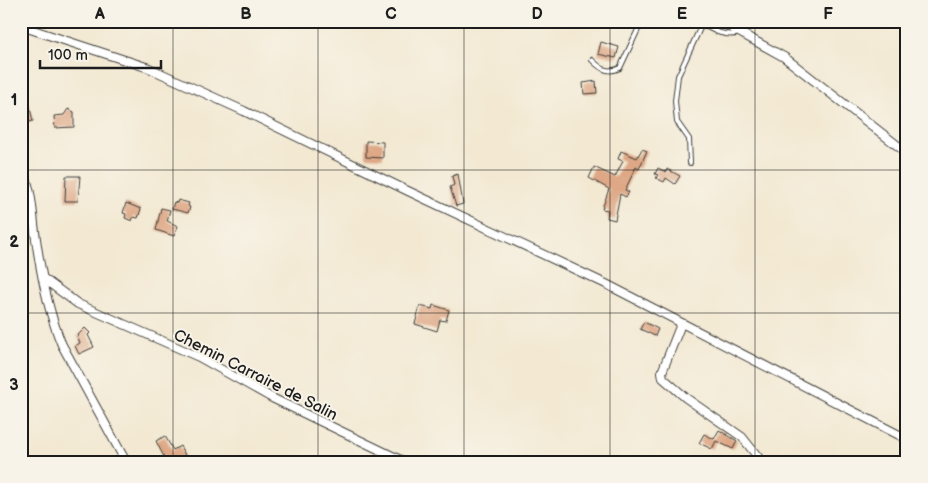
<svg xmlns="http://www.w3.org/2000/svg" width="928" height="483" font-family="'Balsamiq Sans',sans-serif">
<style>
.building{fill:#dea785}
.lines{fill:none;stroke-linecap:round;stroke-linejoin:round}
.service-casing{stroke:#3c3b37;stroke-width:6}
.minor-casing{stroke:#3c3b37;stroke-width:10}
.service{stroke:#fff;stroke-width:4}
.minor{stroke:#fff;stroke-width:8}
.grid{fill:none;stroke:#1c1c1c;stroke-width:1;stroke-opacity:0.55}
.labels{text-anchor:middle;stroke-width:4;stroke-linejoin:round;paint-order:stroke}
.street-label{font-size:16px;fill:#1c1c1c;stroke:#f7f3e8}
.neatline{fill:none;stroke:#1c1c1c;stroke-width:2}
.grid-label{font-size:16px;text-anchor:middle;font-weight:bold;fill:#1c1c1c}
</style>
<rect width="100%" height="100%" fill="#f7f3e8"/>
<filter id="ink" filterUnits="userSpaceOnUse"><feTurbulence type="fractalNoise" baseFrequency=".02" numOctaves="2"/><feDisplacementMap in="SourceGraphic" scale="10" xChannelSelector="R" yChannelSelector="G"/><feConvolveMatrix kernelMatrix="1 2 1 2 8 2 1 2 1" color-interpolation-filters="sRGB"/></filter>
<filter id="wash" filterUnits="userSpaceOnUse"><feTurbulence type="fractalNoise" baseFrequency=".0096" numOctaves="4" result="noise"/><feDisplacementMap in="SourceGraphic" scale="20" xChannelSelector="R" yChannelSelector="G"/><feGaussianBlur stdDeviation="1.12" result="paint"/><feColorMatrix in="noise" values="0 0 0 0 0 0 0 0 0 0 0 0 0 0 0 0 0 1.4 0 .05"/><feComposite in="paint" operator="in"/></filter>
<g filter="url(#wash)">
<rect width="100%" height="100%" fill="#f3e9d3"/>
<g id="blocks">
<g class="building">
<path d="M601,42L619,47L616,58L598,54Z"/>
<path d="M596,81L597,93L584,94L583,83Z"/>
<path d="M29,104L33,121L21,124V106Z"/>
<path d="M68,109L74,112V127L55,128L54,116L64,115Z"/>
<path d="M366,141L383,142V158L366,157Z"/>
<path d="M642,149L647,151L639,169L636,167L625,190L629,192L626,197L620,194L615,220L607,218L608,210L602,209L609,189L589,178L594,167L615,177L623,161L618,159L621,151L637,158Z"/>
<path d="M658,168L666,172L667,169L680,176L675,184L666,178L664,182L656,178L658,175L655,174Z"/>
<path d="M458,174L463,204L456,206L450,187L454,185L452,176Z"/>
<path d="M66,176H80L78,201H65Z"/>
<path d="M178,200L189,203L188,206L190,207L188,213L172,209L174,202L177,203Z"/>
<path d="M126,203L141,209L138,218L133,217L132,221L125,218L126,214L123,213Z"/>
<path d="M161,208L170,210L167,221L178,226L174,236L156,230Z"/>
<path d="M433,305L449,310L446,321L440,320L437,331L415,324L420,306L432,309Z"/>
<path d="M644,322L658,329L655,336L640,329Z"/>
<path d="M85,328L90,333L88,335L94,347L79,354L75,346L80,343L77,336Z"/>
<path d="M719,430L737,441L733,449L716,441L712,449L699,443L704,434L714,439Z"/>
<path d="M165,436L173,450L180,446L185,455L172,462H156L164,457L156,441Z"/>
</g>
</g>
</g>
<g filter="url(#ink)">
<use href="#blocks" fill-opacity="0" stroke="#3c3b37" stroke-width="1"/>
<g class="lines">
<defs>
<g id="service">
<path d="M696,21C711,29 723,38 740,33"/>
<path d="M592,60C600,68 607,74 620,68L642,21"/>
<path d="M690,163L689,139L677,122L675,101L678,76L702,24"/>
</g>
<g id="minor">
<path d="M719,21L784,57L907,153"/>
<path d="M21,26L149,68L244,111L408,191L606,284L907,439"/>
<path d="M21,168C32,187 32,210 35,232C40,269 47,310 62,345L126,462"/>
<path d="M44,279L78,304L199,357L272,398L405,462"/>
<path d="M681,324L662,372L663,378L686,398L742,437L762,462"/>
</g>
</defs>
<use href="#service" class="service-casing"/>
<use href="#minor" class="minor-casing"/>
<use href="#service" class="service"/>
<use href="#minor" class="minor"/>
</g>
</g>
<path class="grid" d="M173,21V462M318,21V462M464,21V462M610,21V462M755,21V462M21,170H907M21,313H907"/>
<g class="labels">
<g class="street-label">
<text transform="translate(256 374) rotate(27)" y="6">Chemin Carraire de Salin</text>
</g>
</g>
<rect width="928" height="483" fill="none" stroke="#f7f3e8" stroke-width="55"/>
<path d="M40 60v8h121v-8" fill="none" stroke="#1c1c1c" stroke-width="2.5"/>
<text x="48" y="60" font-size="15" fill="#1c1c1c" stroke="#f7f3e8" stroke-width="4" paint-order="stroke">100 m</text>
<rect x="28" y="28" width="872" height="428" class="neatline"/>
<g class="grid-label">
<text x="100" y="19">A</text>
<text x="246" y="19">B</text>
<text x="391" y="19">C</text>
<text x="537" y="19">D</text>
<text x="682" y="19">E</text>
<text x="828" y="19">F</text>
<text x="14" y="105">1</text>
<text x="14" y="247">2</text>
<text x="14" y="390">3</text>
</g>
</svg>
